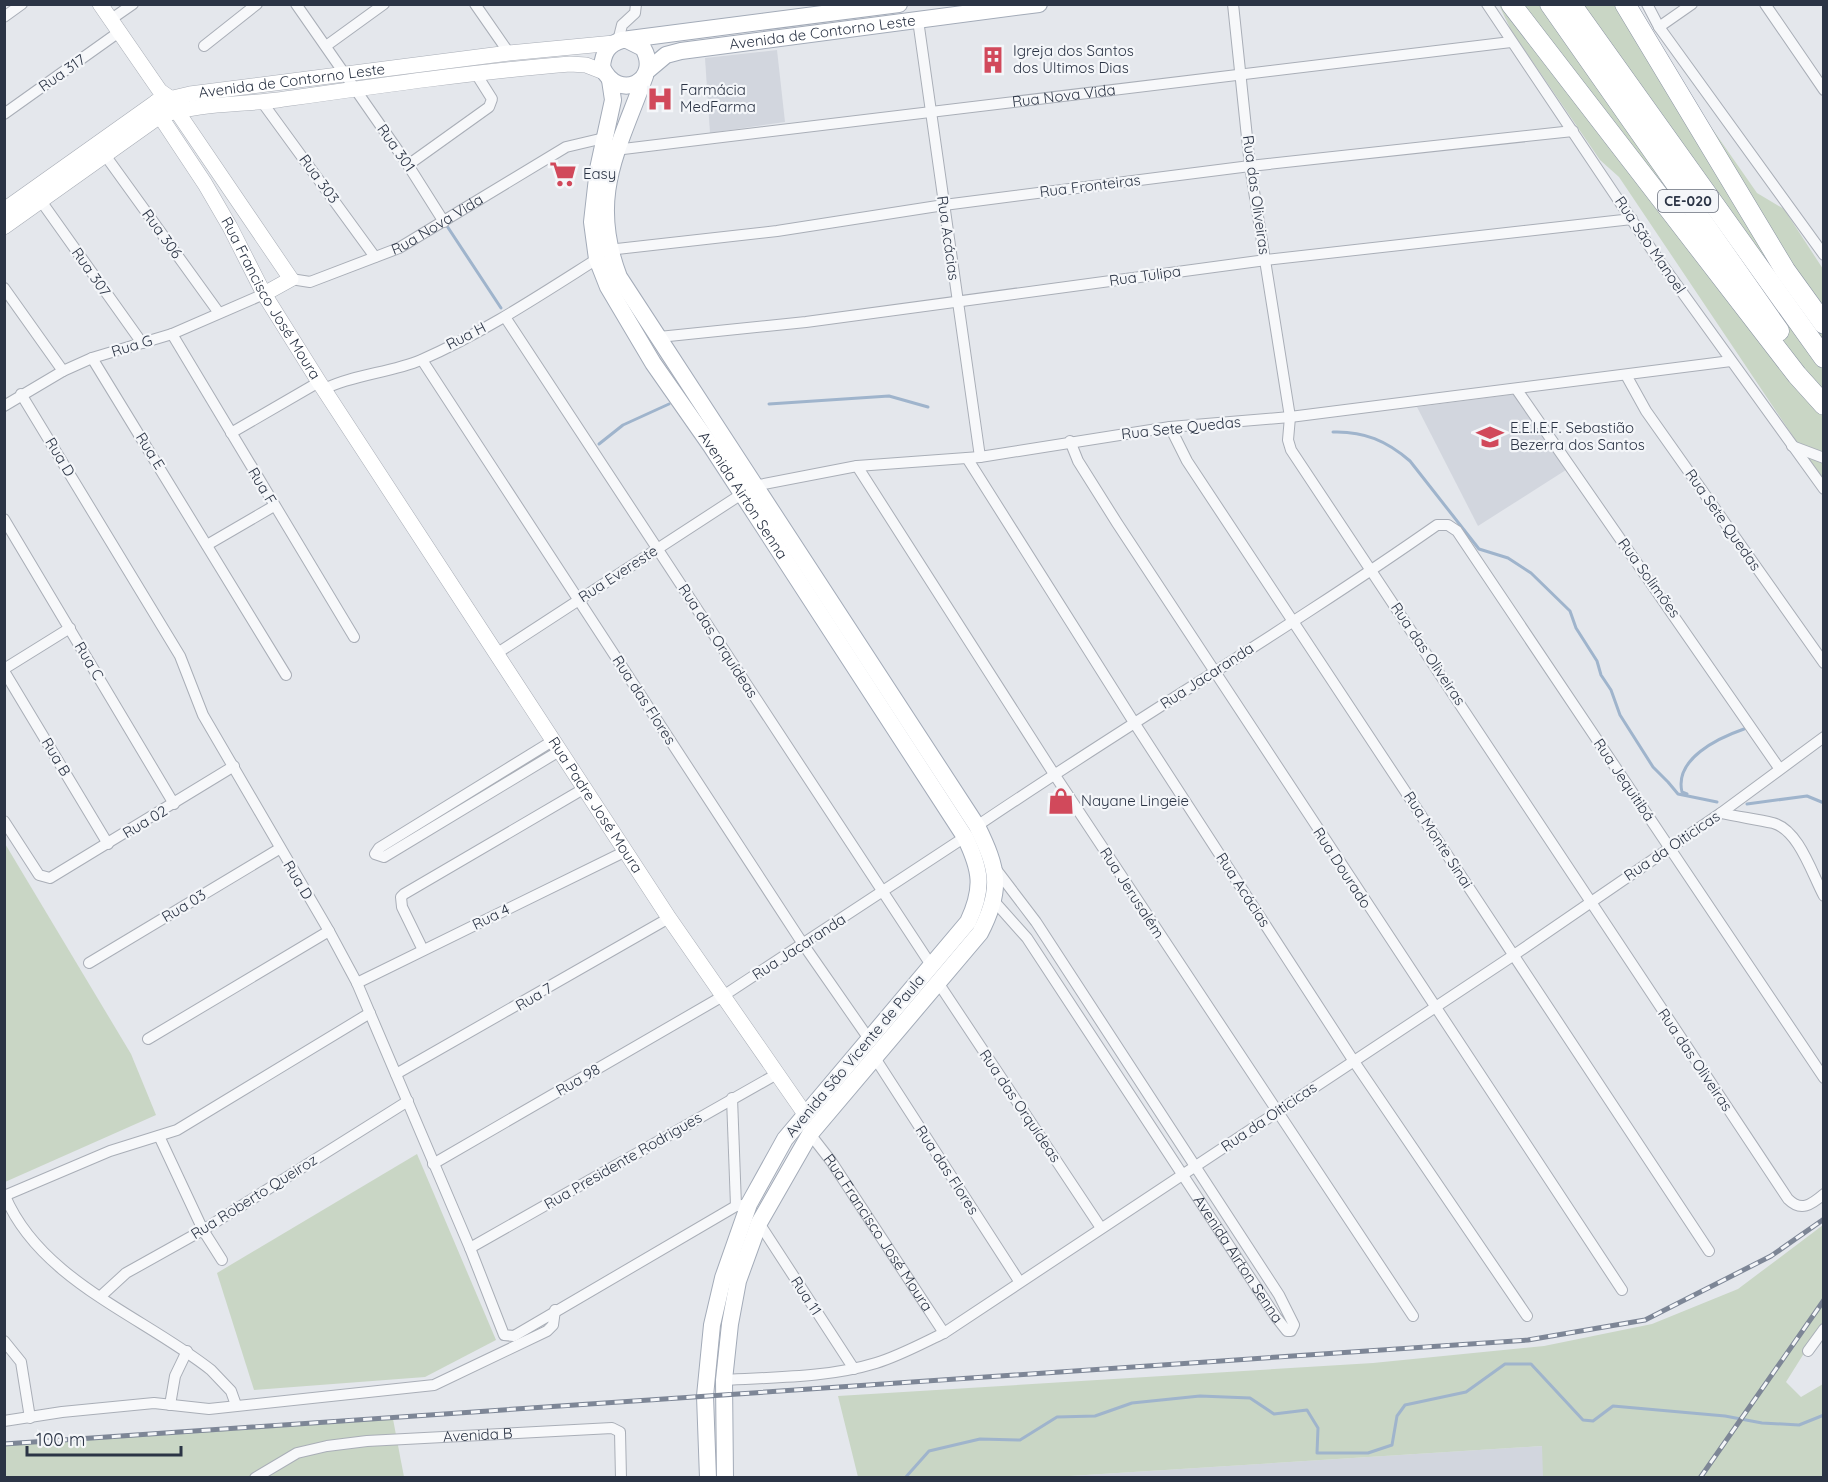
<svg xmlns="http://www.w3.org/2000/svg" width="1828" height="1482" font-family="Quicksand,sans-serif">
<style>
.built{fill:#d2d6de}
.green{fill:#c9d6c5}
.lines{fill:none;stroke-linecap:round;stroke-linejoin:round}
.stream{stroke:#9fb4cc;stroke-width:3}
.street-casing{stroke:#a9aeb7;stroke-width:12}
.secondary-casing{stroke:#a9aeb7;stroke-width:16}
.primary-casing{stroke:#a3abb8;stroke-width:18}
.highway-casing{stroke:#8b94a3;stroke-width:21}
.street{stroke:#f7f8fa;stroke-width:10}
.secondary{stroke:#fff;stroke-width:15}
.primary{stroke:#fff;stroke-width:16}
.highway{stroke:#fff;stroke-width:20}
.rail-casing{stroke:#7d8696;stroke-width:5}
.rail{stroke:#f4f6f9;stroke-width:3;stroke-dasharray:9;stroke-linecap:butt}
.labels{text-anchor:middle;stroke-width:4.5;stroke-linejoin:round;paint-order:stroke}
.shield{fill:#f4f6f9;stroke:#676e7b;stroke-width:1.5}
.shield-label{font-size:14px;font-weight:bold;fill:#2b3445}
.street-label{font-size:15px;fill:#2b3445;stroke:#f4f6f9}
.poi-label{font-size:15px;fill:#2b3445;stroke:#f4f6f9;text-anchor:start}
</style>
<rect width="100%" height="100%" fill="#e4e7ec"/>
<g class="built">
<path d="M777,50L785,122L710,133L705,58Z"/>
<path d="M1516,394L1569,468L1478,526L1417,407Z"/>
<path d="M1543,1446V1477H1054Z"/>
</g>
<g class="green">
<path d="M1499,5H1626L1757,193L1784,209L1823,269V481L1619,177L1600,160L1511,30Z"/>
<path d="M4,842L131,1054L156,1115L5,1182Z"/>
<path d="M417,1154L496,1340L425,1377L254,1390L217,1273Z"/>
<path d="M1823,1225V1323L1786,1382L1801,1397L1823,1384V1477H1543L1542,1446L1054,1477H858L838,1396L1373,1363L1544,1346L1652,1324L1738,1289Z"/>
<path d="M393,1419L404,1477L5,1478V1444Z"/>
</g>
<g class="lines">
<g class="stream">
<path d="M445,223L501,308"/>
<path d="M769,404L889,396L928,407"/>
<path d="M1333,432C1364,431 1387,441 1410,461L1479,549L1508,558L1531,573L1570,611L1576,628L1597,661L1601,675L1611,690L1620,715L1653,767L1668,782L1678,794L1717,802"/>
<path d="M599,444L623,425L669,404"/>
<path d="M1687,794L1682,792C1674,759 1718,738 1744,729"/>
<path d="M1747,804L1807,796L1824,803"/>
<path d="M905,1478L929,1451L980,1439L1020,1440L1057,1417L1095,1416L1132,1403L1200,1396L1250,1398L1274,1414L1307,1410L1318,1428L1317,1453H1368L1392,1445L1397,1416L1405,1405L1466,1392L1505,1364H1531L1583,1420L1593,1421L1613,1406L1725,1416L1762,1423L1799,1425L1824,1415"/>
</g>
<defs>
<g id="street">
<path d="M296,4L408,165L444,222"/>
<path d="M475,4L509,53"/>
<path d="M1233,4L1250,166L1290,417L1288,440L1291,450L1788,1199C1801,1212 1811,1205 1824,1194"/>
<path d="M1487,4L1656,256L1824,489"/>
<path d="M1647,4L1659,27L1824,255"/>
<path d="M1765,4L1824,90"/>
<path d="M4,17L22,4"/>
<path d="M110,20L133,4"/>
<path d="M918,20L980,457"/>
<path d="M1659,27L1692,4"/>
<path d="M618,41L622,25L635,13L636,4"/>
<path d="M204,46L257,4"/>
<path d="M326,46L384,4"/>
<path d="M262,102L375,257"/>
<path d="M4,114L119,32"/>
<path id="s1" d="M615,150L1511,42"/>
<path d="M105,155L219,313"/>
<path d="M408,165L489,107L492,99L475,72"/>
<path d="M41,201L142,343"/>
<path d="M608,250L777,231L944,205L1250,166L1573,131"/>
<path id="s2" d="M291,279L310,282L399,248L566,147L604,138"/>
<path d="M4,288L63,371"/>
<path d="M505,317L931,965"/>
<path d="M172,334L354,637"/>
<path d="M659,337L806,322L1266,260L1632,219"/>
<path d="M92,358L286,675"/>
<path d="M422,360L803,944L869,1039"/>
<path d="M1626,375L1646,411L1824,663"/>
<path d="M324,389C355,374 390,373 421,360C483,333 540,295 597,259"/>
<path d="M1517,390L1779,768"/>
<path d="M21,394L180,656L203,715L329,931L357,983L470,1248L504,1335L514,1336L736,1206L749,1204"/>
<path d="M4,406L63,371L92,358L172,334L264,294"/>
<path d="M1170,427L1187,461L1709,1251"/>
<path d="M231,433L319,382"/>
<path d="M1070,441L1078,461L1117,523L1622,1290"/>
<path d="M1792,446L1824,458"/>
<path d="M967,458L1135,724L1353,1060L1527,1316"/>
<path d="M857,466L1054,774L1413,1316"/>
<path d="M4,519L174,804"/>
<path d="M207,545L274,506"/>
<path d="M496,654L754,486L857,466L980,457L1170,427L1290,417L1731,361"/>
<path d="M4,669L70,628"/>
<path d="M4,671L108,844"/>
<path d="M554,740L379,848L375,854L384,857L561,750"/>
<path d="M1721,813C1738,817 1756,819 1773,823C1799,830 1812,874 1824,896"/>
<path d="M4,821L39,875L50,878L234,766"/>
<path d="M977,826C1129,723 1287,630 1437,525H1448L1457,531L1824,1078"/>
<path id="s3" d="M994,901L1027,938L1276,1317L1287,1331H1291L1294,1325L1279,1295L1036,922L995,868"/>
<path d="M423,950L402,907L401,897L404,894L585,788"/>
<path d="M89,963L279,849"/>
<path d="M357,983L626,851"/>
<path d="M939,984L1101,1228"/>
<path d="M148,1039L329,931"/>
<path d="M875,1058L1019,1281"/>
<path d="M396,1074L669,918"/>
<path d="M732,1098L736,1206"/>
<path id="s4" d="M810,1134L831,1161L944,1333"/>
<path d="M159,1136L203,1230L222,1260"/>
<path d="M433,1164L723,996L965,837"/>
<path d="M4,1196L110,1151L177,1130L370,1013"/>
<path d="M5,1196C41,1281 143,1316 211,1370L231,1391L236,1405"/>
<path d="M759,1223L854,1369"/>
<path d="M470,1248L777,1074"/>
<path d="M101,1296L126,1273L203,1230L408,1101"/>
<path d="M4,1341L21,1362L30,1418"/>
<path d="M1808,1351L1824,1329"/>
<path d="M724,1380C774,1377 827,1378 876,1363C899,1356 921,1344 944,1333L1514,955L1721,813L1824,737"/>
<path d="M170,1405L175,1376L187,1351"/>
<path d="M4,1421L62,1412L154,1403L209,1409L434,1385L547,1331L553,1325L555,1310"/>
<path id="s5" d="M255,1478L297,1453L327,1446L367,1441L612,1428L620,1432L621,1478"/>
</g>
<g id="secondary">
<path d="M100,4L160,91L170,98"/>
<path id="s6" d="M156,102L160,116L205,184L230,227L264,294L319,382L669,918L805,1114"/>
<path d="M172,104L291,279L264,294"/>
<path id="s7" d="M4,210L156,102L190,94L509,53L614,43"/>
<path d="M4,227L160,116C198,103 239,105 278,100C376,86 472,72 570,64L586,65L604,72"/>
</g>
<g id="primary">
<path d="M627,40L643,48C662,81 618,103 602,67C603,53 608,44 622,40L899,4"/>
<path id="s8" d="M647,71L666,55L681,51L1039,4"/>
<path d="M645,76C618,151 588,196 619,277L977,826C998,869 1003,889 980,933L810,1134L759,1223L738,1281L730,1324L724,1380L725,1478"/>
<path id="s9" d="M610,80L613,100L598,169L592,222L597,259L608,287L653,363L711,446L965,837C981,870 984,888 968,922L785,1139L749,1204L723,1278L712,1325L705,1396L708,1478"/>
</g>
<g id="highway">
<path d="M1511,4L1797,375L1824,405"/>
<path d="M1550,4L1779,331"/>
<path d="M1571,4L1824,358"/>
<path d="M1625,4L1785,270L1824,324"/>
</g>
</defs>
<use href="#street" class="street-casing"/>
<use href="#secondary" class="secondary-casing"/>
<use href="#primary" class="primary-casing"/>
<use href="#highway" class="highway-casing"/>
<use href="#street" class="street"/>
<use href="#secondary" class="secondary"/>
<use href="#primary" class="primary"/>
<use href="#highway" class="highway"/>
<defs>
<g id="rail">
<path d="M4,1444L1528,1340L1645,1320L1771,1256L1824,1219"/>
<path d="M1700,1478L1824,1300"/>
</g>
</defs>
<use href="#rail" class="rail-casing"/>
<use href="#rail" class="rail"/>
</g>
<defs>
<symbol id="building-bare" viewBox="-9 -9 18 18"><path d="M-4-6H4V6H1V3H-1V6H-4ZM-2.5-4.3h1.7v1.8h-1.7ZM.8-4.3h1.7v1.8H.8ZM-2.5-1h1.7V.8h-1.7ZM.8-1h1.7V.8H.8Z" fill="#d1495b" stroke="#f4f6f9" stroke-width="2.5" paint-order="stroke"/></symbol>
<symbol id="hospital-bare" viewBox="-9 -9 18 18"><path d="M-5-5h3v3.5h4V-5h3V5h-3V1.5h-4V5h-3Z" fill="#d1495b" stroke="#f4f6f9" stroke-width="2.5" paint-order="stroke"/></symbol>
<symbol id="supermarket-bare" viewBox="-9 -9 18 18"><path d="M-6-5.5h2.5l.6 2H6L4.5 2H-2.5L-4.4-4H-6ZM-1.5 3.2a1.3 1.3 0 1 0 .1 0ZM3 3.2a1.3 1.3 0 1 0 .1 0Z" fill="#d1495b" stroke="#f4f6f9" stroke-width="2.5" paint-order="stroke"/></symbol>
<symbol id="school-bare" viewBox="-9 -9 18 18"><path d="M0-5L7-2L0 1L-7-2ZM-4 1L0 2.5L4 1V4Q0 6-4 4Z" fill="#d1495b" stroke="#f4f6f9" stroke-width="2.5" paint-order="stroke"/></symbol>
<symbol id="shop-bare" viewBox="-9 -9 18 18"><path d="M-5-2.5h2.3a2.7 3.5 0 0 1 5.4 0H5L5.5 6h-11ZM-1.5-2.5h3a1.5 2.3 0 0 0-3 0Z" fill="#d1495b" stroke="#f4f6f9" stroke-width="2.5" paint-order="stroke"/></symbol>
</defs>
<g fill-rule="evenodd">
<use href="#building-bare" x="974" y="41" width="38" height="38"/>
<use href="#hospital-bare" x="641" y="80" width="38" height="38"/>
<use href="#supermarket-bare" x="544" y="155" width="38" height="38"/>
<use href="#school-bare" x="1471" y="418" width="38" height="38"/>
<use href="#shop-bare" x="1042" y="782" width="38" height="38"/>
</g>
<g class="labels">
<rect class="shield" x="1658" y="190" width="60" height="22" rx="4.5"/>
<g class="shield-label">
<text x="1688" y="206">CE-020</text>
</g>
<g class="street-label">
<text dy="5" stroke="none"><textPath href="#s8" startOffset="183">Avenida de Contorno Leste</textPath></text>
<text transform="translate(62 73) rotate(-35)" y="5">Rua 317</text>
<text dy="5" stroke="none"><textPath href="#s7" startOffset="324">Avenida de Contorno Leste</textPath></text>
<text dy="5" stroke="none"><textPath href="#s1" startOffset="452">Rua Nova Vida</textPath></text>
<text transform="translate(396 148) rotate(55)" y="5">Rua 301</text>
<text transform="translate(319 179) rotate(54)" y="5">Rua 303</text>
<text transform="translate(1090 186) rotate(-7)" y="5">Rua Fronteiras</text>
<text transform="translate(1256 195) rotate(82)" y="5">Rua das Oliveiras</text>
<text dy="5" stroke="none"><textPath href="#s2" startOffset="159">Rua Nova Vida</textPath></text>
<text transform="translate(162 234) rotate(54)" y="5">Rua 306</text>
<text transform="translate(948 238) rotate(82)" y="5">Rua Acácias</text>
<text transform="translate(1650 245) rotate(56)" y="5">Rua São Manoel</text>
<text transform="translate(91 272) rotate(55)" y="5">Rua 307</text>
<text transform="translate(1145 276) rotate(-8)" y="5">Rua Tulipa</text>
<text dy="5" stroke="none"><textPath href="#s6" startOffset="228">Rua Francisco José Moura</textPath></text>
<text transform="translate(466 336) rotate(-27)" y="5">Rua H</text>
<text transform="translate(132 346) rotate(-17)" y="5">Rua G</text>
<text transform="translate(1181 428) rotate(-6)" y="5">Rua Sete Quedas</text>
<text transform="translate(150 451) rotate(58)" y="5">Rua E</text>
<text transform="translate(60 457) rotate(59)" y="5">Rua D</text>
<text transform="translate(262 486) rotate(59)" y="5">Rua F</text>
<text dy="5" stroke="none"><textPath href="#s9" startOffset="460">Avenida Airton Senna</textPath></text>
<text transform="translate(1723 520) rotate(55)" y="5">Rua Sete Quedas</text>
<text transform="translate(618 574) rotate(-33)" y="5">Rua Evereste</text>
<text transform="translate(1649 578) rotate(54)" y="5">Rua Solimões</text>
<text transform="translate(718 641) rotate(57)" y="5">Rua das Orquídeas</text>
<text transform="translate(1428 654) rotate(56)" y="5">Rua das Oliveiras</text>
<text transform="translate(89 661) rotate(59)" y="5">Rua C</text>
<text transform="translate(1207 676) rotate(-33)" y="5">Rua Jacaranda</text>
<text transform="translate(644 700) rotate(57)" y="5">Rua das Flores</text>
<text transform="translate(56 757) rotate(59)" y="5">Rua B</text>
<text transform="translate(1624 780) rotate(56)" y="5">Rua Jequitibá</text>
<text dy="5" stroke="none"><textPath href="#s6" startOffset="830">Rua Padre José Moura</textPath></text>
<text transform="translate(145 822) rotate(-31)" y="5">Rua 02</text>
<text transform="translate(1438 840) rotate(57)" y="5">Rua Monte Sinai</text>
<text transform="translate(1672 846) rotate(-34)" y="5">Rua da Oiticicas</text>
<text transform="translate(1342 868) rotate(57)" y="5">Rua Dourado</text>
<text transform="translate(298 880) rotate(59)" y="5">Rua D</text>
<text transform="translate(1243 890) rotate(57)" y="5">Rua Acácias</text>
<text transform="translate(1132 893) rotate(57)" y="5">Rua Jerusalém</text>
<text transform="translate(184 906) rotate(-31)" y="5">Rua 03</text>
<text transform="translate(491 917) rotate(-26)" y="5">Rua 4</text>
<text transform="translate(799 947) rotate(-33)" y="5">Rua Jacaranda</text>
<text transform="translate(534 997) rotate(-30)" y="5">Rua 7</text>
<text transform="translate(855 1056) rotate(-50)" y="5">Avenida São Vicente de Paula</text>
<text transform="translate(1695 1060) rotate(56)" y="5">Rua das Oliveiras</text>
<text transform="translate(578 1080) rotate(-30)" y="5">Rua 98</text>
<text transform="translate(1020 1106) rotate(56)" y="5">Rua das Orquídeas</text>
<text transform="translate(1269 1117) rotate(-34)" y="5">Rua da Oiticicas</text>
<text transform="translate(623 1161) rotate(-30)" y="5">Rua Presidente Rodrigues</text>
<text transform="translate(947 1170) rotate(57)" y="5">Rua das Flores</text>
<text transform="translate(254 1197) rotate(-32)" y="5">Rua Roberto Queiroz</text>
<text dy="5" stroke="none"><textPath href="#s4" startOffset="120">Rua Francisco José Moura</textPath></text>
<text dy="5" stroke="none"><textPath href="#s3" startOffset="434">Avenida Airton Senna</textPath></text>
<text transform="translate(806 1296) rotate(57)" y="5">Rua 11</text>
<text dy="5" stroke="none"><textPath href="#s5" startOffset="231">Avenida B</textPath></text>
</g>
<g class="poi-label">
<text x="1013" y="56">Igreja dos Santos<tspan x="1013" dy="17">dos Ultimos Dias</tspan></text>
<text x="680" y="95">Farmácia<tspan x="680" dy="17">MedFarma</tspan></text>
<text x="583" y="179">Easy</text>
<text x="1510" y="433">E.E.I.E.F. Sebastião<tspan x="1510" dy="17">Bezerra dos Santos</tspan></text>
<text x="1081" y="806">Nayane Lingeie</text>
</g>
</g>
<rect width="1828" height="1482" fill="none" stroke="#2b3445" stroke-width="12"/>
<path d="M27 1446v9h154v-9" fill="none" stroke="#2b3445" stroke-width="3"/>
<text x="36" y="1446" font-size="18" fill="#2b3445" stroke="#f4f6f9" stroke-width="4.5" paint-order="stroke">100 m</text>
</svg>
